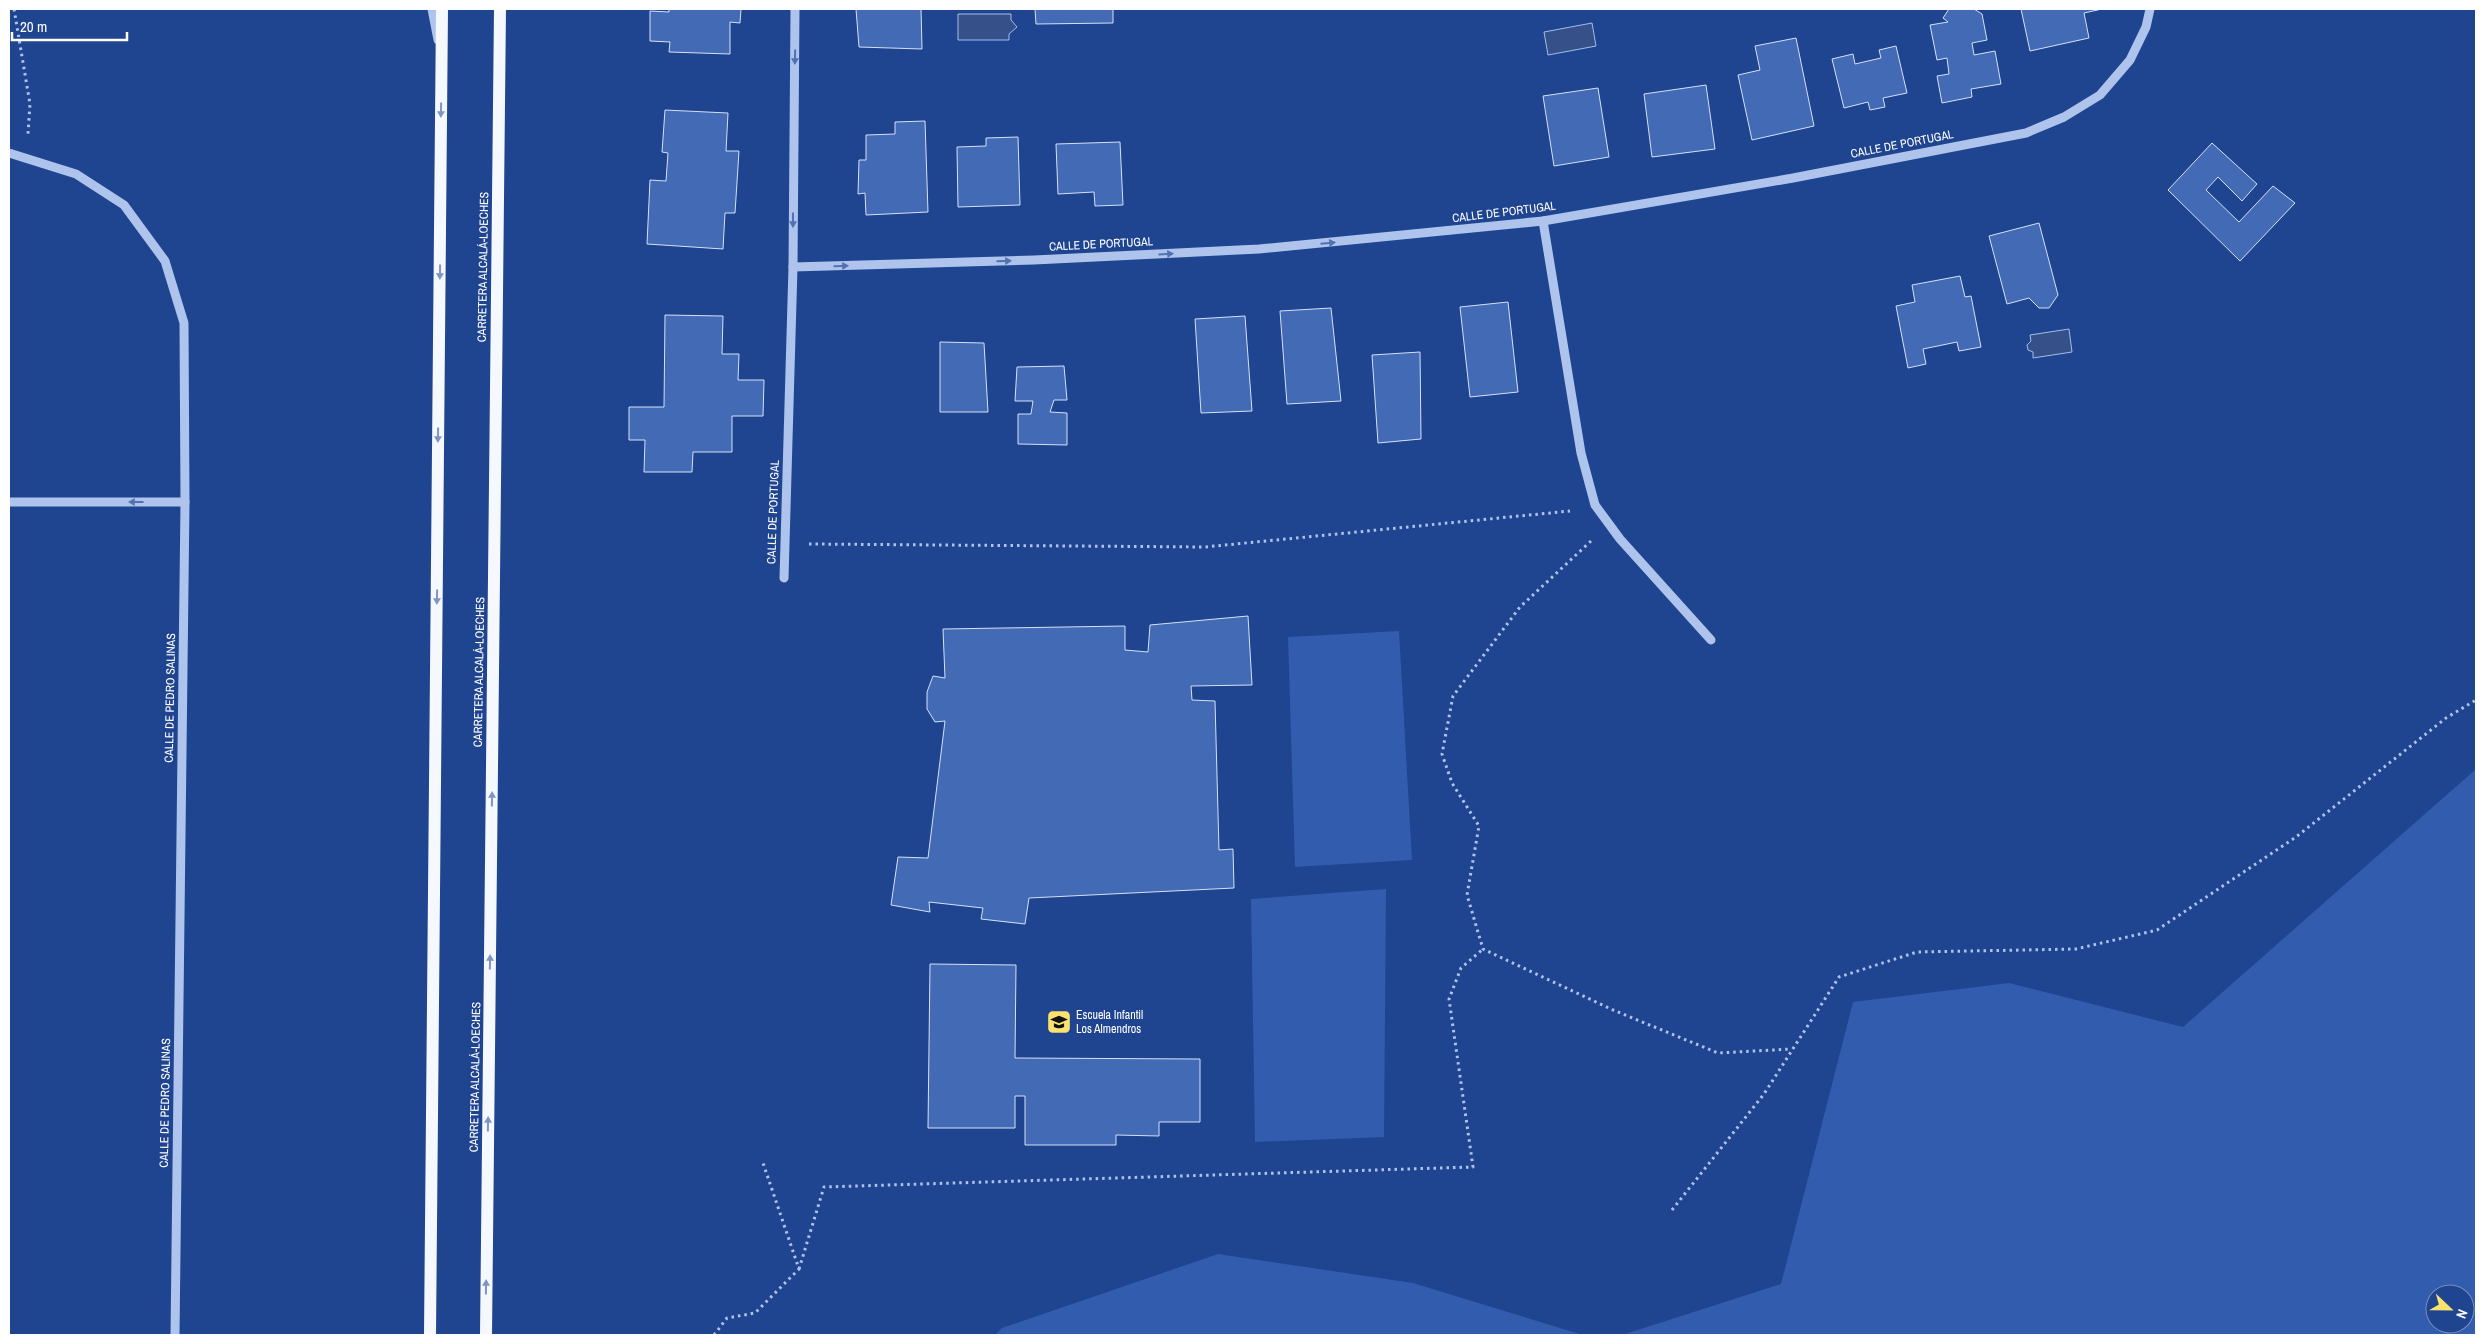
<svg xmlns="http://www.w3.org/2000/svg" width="2485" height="1344" font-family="'Archivo Narrow',sans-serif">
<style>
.green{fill:#325cad;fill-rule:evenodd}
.water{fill:#365189;stroke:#a2bdee}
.building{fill:#436ab5;stroke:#d4e1f9}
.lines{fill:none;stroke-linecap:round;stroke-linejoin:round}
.path{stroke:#aec4ed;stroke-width:3;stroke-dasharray:2.5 4;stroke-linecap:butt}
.minor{stroke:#aec4ed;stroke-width:9}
.major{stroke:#f5f8ff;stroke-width:12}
.oneway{fill:#5171b1}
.oneway2{fill:#7f95c2}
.labels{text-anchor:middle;stroke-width:4;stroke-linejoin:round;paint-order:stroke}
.street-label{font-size:12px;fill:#fff;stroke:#1f4490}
.poi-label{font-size:12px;fill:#fff;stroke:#1f4490;text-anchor:start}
</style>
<rect width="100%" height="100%" fill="#1f4490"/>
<g class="green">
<path d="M1399,631L1412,860L1295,867L1288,637Z"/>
<path d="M2476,769V1335H1622L1781,1284L1853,1002L2009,983L2183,1027ZM2435,1294H2465V1324H2435Z"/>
<path d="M1386,889L1384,1137L1255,1142L1251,899Z"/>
<path d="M1218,1254L1413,1283L1583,1335H995L1002,1328Z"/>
</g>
<g class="water">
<path d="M958,14H1011V20L1017,27L1009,34V40H958Z"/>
<path d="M1592,23L1596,46L1548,55L1544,32Z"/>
<path d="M2069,329L2072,352L2033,358V352L2028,350L2027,345L2031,341L2030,335Z"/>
</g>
<g class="building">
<path d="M669,9H741L740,23L730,22V54L669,52L670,42L650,41V11L669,12Z"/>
<path d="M856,9H921L922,49L859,47Z"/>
<path d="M1035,9H1113V23L1036,24Z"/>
<path d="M1949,9H1974L1982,14L1987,40L1972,43L1974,55L1995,51L2001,84L1971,89L1972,97L1942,103L1937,76L1949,74L1947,58L1937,60L1930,25L1948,22L1943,18Z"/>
<path d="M2021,9H2102L2084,13L2089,38L2030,51Z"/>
<path d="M1796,38L1814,126L1752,140L1738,75L1760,70L1755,46Z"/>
<path d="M1896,46L1907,93L1883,98L1885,107L1870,110L1868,102L1844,108L1832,59L1853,54L1855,64L1881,58L1879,50Z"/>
<path d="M1706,85L1715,149L1652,157L1644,94Z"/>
<path d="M1598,88L1609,157L1554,166L1543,96Z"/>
<path d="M665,110L728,113L726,151H739L735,213H725L723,249L647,244L650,180L666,181L668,153L662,152Z"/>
<path d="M925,121L928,212L866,215L865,193L858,194L859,160H866V135L895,134V122Z"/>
<path d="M1018,137L1020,205L958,207L957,147L986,146V138Z"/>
<path d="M1120,142L1123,205L1095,206L1094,192L1058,194L1056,144Z"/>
<path d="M2212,143L2257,184L2242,201L2218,177L2206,190L2239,222L2273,186L2295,203L2240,261L2168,190Z"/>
<path d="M2039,223L2058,295L2049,308H2039L2029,298L2007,304L1989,236Z"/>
<path d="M1960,276L1965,297L1971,296L1981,347L1959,351L1957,342L1923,349L1926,364L1908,368L1896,306L1915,302L1912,285Z"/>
<path d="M1508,302L1518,392L1470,397L1460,307Z"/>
<path d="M1331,308L1341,401L1287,404L1280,311Z"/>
<path d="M665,315L723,316L722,354H739L738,380H764L763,416H732V452H693L692,472H644L645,440H629V407H664Z"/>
<path d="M1245,316L1252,411L1201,413L1195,319Z"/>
<path d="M940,342L984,343L988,412H940Z"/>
<path d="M1420,352L1421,439L1378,443L1372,355Z"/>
<path d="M1064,366L1067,400H1054L1050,412L1067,413V445L1018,444V414H1031L1033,401H1015L1017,367Z"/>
<path d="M1248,616L1252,685L1191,686L1192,700L1215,701L1219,850L1233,849L1234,888L1029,898L1025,924L981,919L983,908L929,902L930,912L891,905L898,857L928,858L945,721L935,722L927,709V692L933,676L945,678L943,629L1125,626V650L1148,652L1150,625Z"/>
<path d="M930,964L1016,965L1015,1058L1200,1059V1122H1159V1136L1116,1135V1145H1025V1096H1015V1128H928Z"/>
</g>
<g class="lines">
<g class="path">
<path d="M14,9L30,104L28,134"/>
<path d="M1591,541L1520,607L1453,696L1442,754L1452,783L1479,826L1467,895L1483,949L1613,1010L1718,1053L1791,1049"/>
<path d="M809,544L1205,547L1570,511"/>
<path d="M1672,1210L1764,1094L1839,977L1917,952L2076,949L2157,930L2296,837L2446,718L2476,700"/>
<path d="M799,1269L824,1187L1473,1167L1449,999L1461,968L1483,949"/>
<path d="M714,1335L727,1318L755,1313L799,1269L763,1163"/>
</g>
<g class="minor">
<path d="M432,9L438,40"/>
<path d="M9,153L76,174L124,205L165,261L184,323L185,502L175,1335"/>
<path d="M1543,221L1581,453L1595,505L1620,539L1711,640"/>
<path d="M793,267L1034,260L1259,249L1543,221L1793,178L2026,133L2064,117L2100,95L2130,60L2146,27L2150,9"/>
<path d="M9,502H185"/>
<path d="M784,578L793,267L795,9"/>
</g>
<g class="major">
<path d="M430,1335L442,9"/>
<path d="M486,1335L500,9"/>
</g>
</g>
<defs><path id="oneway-solid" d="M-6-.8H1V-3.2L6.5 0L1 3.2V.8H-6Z" transform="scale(1.25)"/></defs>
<g class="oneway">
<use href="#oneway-solid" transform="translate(795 57) rotate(91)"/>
<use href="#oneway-solid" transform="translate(793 220) rotate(90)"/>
<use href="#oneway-solid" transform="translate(1328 243) rotate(-5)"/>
<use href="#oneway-solid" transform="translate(1166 254) rotate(-3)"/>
<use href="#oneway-solid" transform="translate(1004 261) rotate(-2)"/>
<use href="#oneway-solid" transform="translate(841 266) rotate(-1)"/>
<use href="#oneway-solid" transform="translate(136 502) rotate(180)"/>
</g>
<g class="oneway2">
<use href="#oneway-solid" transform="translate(441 110) rotate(91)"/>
<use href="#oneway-solid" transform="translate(440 272) rotate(91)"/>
<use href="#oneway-solid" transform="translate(438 435) rotate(91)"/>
<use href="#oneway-solid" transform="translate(437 597) rotate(91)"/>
<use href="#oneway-solid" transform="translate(492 799) rotate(-89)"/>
<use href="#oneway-solid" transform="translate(490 962) rotate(-89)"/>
<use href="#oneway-solid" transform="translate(488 1124) rotate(-89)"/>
<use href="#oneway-solid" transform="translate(486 1287) rotate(-89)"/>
</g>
<defs>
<symbol id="school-square" viewBox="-11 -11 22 22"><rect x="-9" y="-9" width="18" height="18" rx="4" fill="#fbe16e" stroke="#1f4490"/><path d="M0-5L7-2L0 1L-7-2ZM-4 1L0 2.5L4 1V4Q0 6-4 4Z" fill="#111"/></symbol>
</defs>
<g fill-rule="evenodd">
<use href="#school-square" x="1045" y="1008" width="28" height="28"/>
</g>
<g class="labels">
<g class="street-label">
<text transform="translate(1902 144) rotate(-11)" y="4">CALLE DE PORTUGAL</text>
<text transform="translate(1504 212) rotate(-7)" y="4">CALLE DE PORTUGAL</text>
<text transform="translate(1101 244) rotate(-3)" y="4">CALLE DE PORTUGAL</text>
<text transform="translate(483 267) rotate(-89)" y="4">CARRETERA ALCALÁ-LOECHES</text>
<text transform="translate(773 512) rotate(-88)" y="4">CALLE DE PORTUGAL</text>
<text transform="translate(479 672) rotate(-89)" y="4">CARRETERA ALCALÁ-LOECHES</text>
<text transform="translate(170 698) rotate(-89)" y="4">CALLE DE PEDRO SALINAS</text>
<text transform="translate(475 1077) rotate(-89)" y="4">CARRETERA ALCALÁ-LOECHES</text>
<text transform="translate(165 1103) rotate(-89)" y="4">CALLE DE PEDRO SALINAS</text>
</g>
<g class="poi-label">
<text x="1076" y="1019">Escuela Infantil<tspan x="1076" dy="14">Los Almendros</tspan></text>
</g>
</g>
<rect width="2485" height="1344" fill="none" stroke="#ffffff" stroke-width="20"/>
<g transform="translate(2450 1309) rotate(112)"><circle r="24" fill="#1f4490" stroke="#798fbc"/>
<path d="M0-4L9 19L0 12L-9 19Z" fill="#fbe16e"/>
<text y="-8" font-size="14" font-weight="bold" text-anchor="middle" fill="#ffffff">N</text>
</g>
<path d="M12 32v8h115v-8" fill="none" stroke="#ffffff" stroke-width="2.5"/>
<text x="20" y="32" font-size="15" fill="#ffffff" stroke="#1f4490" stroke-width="4" paint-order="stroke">20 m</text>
</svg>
